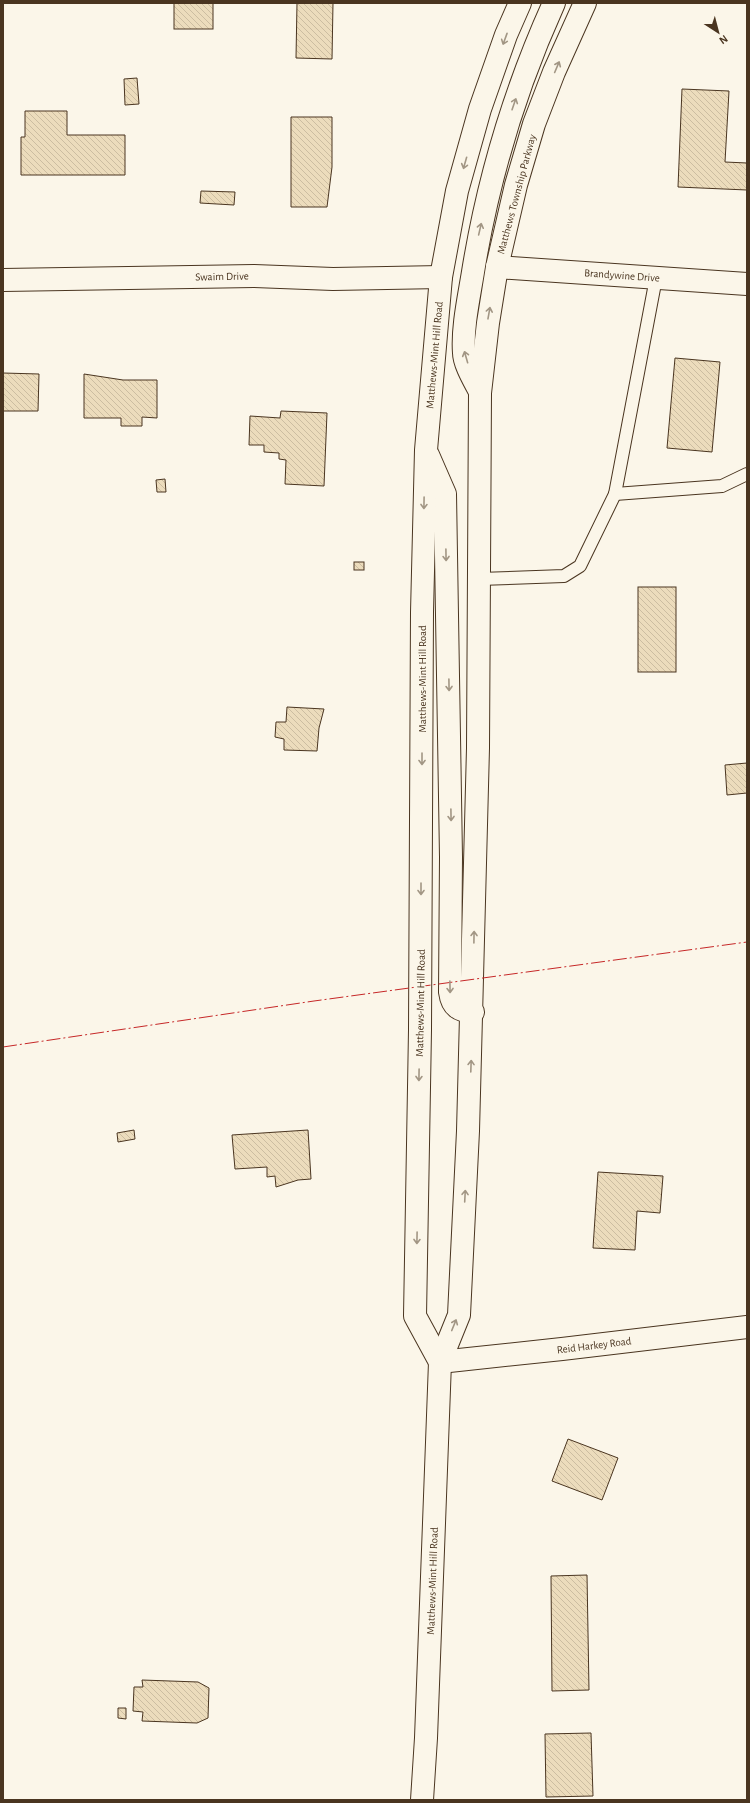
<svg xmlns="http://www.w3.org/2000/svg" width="750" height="1803" font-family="'Alegreya Sans',sans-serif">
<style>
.building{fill:url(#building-back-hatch);stroke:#4a3520}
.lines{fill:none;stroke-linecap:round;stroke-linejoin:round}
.lane-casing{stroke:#4a3520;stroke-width:14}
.street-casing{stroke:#4a3520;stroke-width:24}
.primary-casing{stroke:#4a3520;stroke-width:24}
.lane{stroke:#fbf6e9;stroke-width:12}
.street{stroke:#fbf6e9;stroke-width:22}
.primary{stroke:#fbf6e9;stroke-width:22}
.power{stroke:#c62828;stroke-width:1;stroke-dasharray:14 3 2 3;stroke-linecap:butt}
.oneway{stroke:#a29684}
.labels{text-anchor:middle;stroke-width:3;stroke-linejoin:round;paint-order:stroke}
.street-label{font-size:11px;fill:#4a3520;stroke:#fbf6e9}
</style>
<defs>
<pattern id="building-back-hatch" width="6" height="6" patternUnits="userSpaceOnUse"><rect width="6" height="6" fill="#ecdcbc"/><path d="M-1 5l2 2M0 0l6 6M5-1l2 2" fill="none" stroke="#ccbda1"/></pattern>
</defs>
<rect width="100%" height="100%" fill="#fbf6e9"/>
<g class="building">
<rect x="174" y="3" width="39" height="26"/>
<path d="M297,3H333L332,59L296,58Z"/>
<path d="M137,78L139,104L125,105L124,79Z"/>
<path d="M682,89L729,91L725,162L747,163V190L678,187Z"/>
<path d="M25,111H67V135H125V175H21V137H25Z"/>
<path d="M291,117H332V167L327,207H291Z"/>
<path d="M201,191L235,192L234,205L200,203Z"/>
<path d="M675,358L720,362L712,452L667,448Z"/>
<path d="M3,373L39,374L38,411H3Z"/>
<path d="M84,374L123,380H157V418L142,417V426H121V418H84Z"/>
<path d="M281,411L327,413L324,486L285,484L286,460L279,459V453L264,452V445H249L250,416L280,418Z"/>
<path d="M165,479L166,492H157L156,480Z"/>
<rect x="354" y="562" width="10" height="8"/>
<rect x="638" y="587" width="38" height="85"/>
<path d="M287,707L324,709L319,728L317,751L284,750V739L275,737L276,722H286Z"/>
<path d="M747,763V793L727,795L725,765Z"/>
<path d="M134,1130L135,1139L118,1142L117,1133Z"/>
<path d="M308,1130L311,1179L298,1180L276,1187L275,1176L267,1177V1167L235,1169L232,1135Z"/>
<path d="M598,1172L663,1176L660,1213L637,1211L635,1250L593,1248Z"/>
<path d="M568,1439L618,1458L602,1500L552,1481Z"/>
<path d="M587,1575L589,1690L552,1691L551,1576Z"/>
<path d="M142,1680L198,1682L209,1688L208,1718L197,1723L142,1721L143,1712L133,1711L134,1687H143Z"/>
<path d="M118,1708H126V1719L118,1718Z"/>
<path d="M591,1733L593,1796L546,1797L545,1734Z"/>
</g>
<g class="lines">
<defs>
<g id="lane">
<path d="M615,494L722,486L747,474"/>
<path d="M479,579L564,576L580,566L615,494L656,278"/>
</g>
<g id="street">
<path d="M497,267L747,284"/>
<path d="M3,280L254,276L333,279L441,277"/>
<path d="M440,1362L562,1349L747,1327"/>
</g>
<g id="primary">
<path d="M480,392C475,382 464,364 464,353C462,328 469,297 473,272C488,179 515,89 554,3"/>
<path d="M428,455L445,494L451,857L450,992C452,1007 459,1011 473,1012"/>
<path d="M440,1362L415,1316L420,1030L422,612L426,450L441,277L457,191L480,109L506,35L520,3"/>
<path d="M422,1800L426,1738L440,1362L459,1315L468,1131L478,748L480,393L488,323L497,267L516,185L534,124L554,72L585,3"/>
</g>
</defs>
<use href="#lane" class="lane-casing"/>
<use href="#street" class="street-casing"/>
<use href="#primary" class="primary-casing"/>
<use href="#lane" class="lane"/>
<use href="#street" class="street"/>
<use href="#primary" class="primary"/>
<path class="power" d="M3,1047L314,1001L747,942"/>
</g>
<defs><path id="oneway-shaft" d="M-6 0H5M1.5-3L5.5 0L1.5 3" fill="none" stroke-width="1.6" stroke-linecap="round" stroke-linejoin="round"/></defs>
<g class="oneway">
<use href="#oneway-shaft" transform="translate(505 39) rotate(110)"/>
<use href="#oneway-shaft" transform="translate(557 67) rotate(-67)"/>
<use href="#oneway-shaft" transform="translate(514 104) rotate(-71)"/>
<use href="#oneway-shaft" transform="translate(465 163) rotate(106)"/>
<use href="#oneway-shaft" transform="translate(480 229) rotate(-77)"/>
<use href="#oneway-shaft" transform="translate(489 313) rotate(-80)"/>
<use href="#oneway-shaft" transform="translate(466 357) rotate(-106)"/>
<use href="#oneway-shaft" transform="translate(424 503) rotate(91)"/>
<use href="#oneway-shaft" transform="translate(446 555) rotate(89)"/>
<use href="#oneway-shaft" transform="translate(449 685) rotate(89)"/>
<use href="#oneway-shaft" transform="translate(422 759) rotate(90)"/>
<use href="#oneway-shaft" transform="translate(451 815) rotate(89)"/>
<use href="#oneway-shaft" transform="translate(421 889) rotate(90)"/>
<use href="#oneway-shaft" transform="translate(474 937) rotate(-89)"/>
<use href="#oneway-shaft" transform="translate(450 987) rotate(89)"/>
<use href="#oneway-shaft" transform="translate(471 1066) rotate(-88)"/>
<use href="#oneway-shaft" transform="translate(419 1075) rotate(91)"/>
<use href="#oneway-shaft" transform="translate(465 1196) rotate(-87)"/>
<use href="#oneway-shaft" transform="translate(417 1238) rotate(91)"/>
<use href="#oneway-shaft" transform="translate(454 1325) rotate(-68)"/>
</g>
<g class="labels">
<g class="street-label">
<text transform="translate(516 194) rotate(-75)" y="4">Matthews Township Parkway</text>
<text transform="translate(622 275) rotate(4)" y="4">Brandywine Drive</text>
<text transform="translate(222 276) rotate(-1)" y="4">Swaim Drive</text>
<text transform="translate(434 355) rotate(-85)" y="4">Matthews-Mint Hill Road</text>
<text transform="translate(422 679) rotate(-90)" y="4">Matthews-Mint Hill Road</text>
<text transform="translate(420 1003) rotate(-89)" y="4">Matthews-Mint Hill Road</text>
<text transform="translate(594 1345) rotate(-7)" y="4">Reid Harkey Road</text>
<text transform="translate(432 1581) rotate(-88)" y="4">Matthews-Mint Hill Road</text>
</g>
</g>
<rect width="750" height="1803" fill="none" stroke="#4a3520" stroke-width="8"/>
<g transform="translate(718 32) rotate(144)" stroke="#fbf6e9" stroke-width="3" paint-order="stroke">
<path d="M0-3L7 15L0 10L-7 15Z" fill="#4a3520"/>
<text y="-6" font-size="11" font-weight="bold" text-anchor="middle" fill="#4a3520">N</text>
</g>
</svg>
